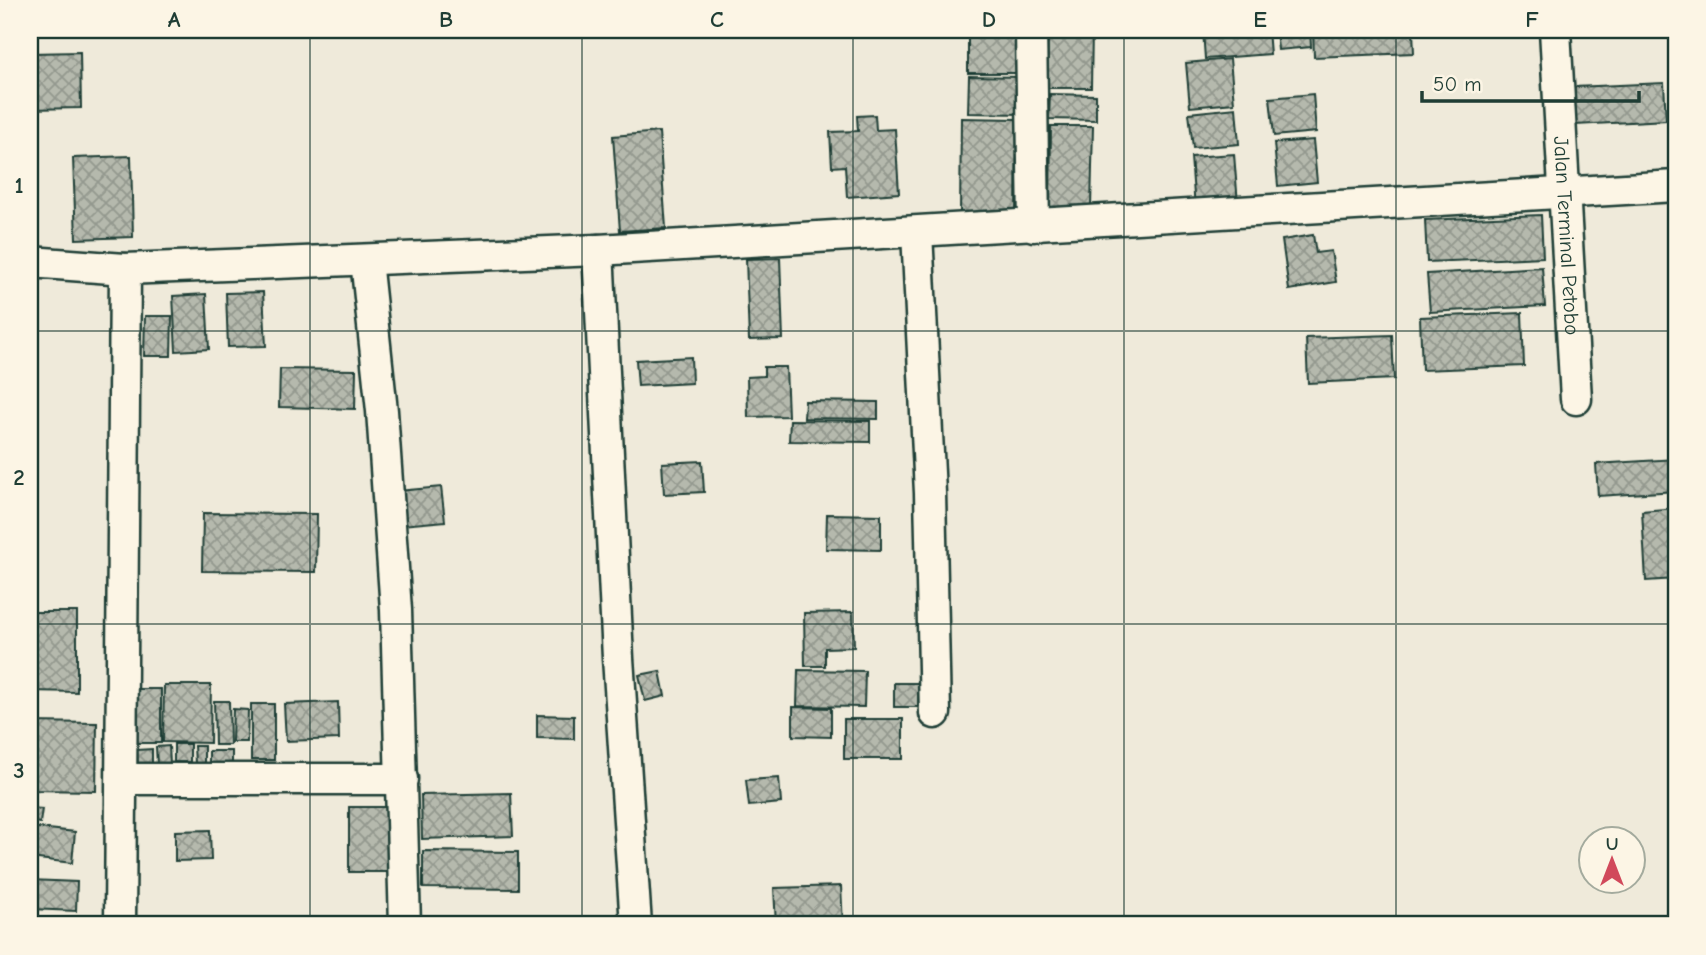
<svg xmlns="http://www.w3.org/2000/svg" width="1706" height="955" font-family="'Comic Neue',sans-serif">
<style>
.building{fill:url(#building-cross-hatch);stroke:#1f3d34;stroke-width:2}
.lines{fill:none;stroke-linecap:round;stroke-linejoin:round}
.minor-casing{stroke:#1f3d34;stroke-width:35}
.minor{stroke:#fcf5e5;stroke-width:30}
.grid{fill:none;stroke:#1f3d34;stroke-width:2;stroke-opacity:0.55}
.labels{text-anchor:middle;stroke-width:5;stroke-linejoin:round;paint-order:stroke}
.street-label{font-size:21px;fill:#1f3d34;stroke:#fcf5e5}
.neatline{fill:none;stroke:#1f3d34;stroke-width:2.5}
.grid-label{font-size:23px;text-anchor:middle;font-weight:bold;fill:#1f3d34}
</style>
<defs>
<pattern id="building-cross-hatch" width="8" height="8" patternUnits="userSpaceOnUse" patternTransform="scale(1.75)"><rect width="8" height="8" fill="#b5b9ad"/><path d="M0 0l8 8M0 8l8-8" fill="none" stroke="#93988e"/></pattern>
</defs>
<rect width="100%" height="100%" fill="#efeada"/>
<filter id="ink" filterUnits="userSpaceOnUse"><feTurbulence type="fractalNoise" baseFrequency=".0143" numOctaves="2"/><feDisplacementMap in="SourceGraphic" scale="14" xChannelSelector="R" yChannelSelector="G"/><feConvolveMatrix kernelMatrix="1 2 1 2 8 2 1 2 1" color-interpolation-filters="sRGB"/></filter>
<g filter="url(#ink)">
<g class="building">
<rect x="968" y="30" width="49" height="43"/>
<path d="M1048,30H1092L1091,88H1047Z"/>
<path d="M1203,30H1268L1270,54L1205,59Z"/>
<path d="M1276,30H1310L1311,47L1278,50Z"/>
<path d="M1313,30H1413L1414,53L1314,57Z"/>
<path d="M80,52L81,108L30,109V53Z"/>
<path d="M1230,59L1234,103L1190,107L1186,63Z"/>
<path d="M969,76L1021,77V114L968,113Z"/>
<path d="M1664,83L1666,120L1576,125L1574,87Z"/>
<path d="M1050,94L1096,95V120L1049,119Z"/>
<path d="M1313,94L1316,132L1274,136L1270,98Z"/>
<path d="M1236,108L1239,144L1193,148L1189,113Z"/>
<path d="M875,115L876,130L895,129L899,193L847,197L845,166L832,167L830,132L858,131L857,116Z"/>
<path d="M961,118L1017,119L1016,215H960Z"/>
<path d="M1051,126H1093L1091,208H1050Z"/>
<path d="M659,132L666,228L620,231L613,136Z"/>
<path d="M1313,140L1317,182L1278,186L1274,143Z"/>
<path d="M1234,154L1238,204L1195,208L1191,157Z"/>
<path d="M131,156L133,237L76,239L73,158Z"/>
<path d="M1541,215L1543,257L1427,262L1425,220Z"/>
<path d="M1313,235L1316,253L1331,251L1336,282L1289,290L1282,240Z"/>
<path d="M780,258L783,339L749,340L746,259Z"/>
<path d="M1542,267L1545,306L1430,312L1427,274Z"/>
<path d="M263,292L266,346L228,347L226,293Z"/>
<path d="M206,294L209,349L176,351L173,296Z"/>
<path d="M1522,313L1524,366L1422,370L1420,317Z"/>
<path d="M145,316H172L171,356H144Z"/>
<path d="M1392,335L1394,379L1308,383L1306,338Z"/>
<path d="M691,357L692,383L638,386L636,360Z"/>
<path d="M764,367H786L788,416L748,417L747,377L764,376Z"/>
<path d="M280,369L356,370L355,409L279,407Z"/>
<path d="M805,401L878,402V419L804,418Z"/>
<path d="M790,420L870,421V442L789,441Z"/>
<path d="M1676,459V491L1598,496L1596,464Z"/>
<path d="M702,461L704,492L664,494L662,463Z"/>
<path d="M441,487L445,521L402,525L398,491Z"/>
<path d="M1676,508V579L1646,581L1642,511Z"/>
<path d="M203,513L317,514L316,572L202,571Z"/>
<path d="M827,514L881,515V550L826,549Z"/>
<path d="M30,612H77V692L30,691Z"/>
<path d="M853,612L854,647L825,648V666H805L804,613Z"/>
<path d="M798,670L865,671L864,707L797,706Z"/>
<path d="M660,671L665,696L645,701L639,675Z"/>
<rect x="894" y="683" width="24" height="24"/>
<path d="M164,685H211L210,743L163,742Z"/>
<path d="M134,689H161V743H135Z"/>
<path d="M214,701H229L230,745H215Z"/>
<path d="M338,702L339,739L286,741L284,704Z"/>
<rect x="251" y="704" width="23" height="56"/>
<path d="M793,707L831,708V737L793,736Z"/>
<path d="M233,709L248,710L247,742H232Z"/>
<path d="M537,715L574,716V739L537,738Z"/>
<rect x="844" y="719" width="59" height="40"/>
<path d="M30,722L97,723L96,791L30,790Z"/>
<rect x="174" y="744" width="16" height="18"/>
<path d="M169,746L170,764L157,765L156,747Z"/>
<path d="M194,746H204V763H195Z"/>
<path d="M152,749V765H138L137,750Z"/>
<rect x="209" y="751" width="23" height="12"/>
<path d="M779,778L781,803L749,806L746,780Z"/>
<path d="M511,793L513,836L422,839L421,795Z"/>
<rect x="349" y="807" width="40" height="65"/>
<path d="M30,808L42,809L40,823L30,821Z"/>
<path d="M30,827L75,832L72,863L30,858Z"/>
<path d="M210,830L211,860L175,861V831Z"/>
<path d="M423,851L518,852V889L423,888Z"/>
<path d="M30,880L77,882L76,911L30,909Z"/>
<path d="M841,886L843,925H776L774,888Z"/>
</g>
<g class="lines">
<defs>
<g id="minor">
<path d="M1031,30L1034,226"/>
<path id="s1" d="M1555,30L1576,399"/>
<path d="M917,232L930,493L935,713"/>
<path d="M598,250L618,658L636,925"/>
<path d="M366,260L382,411L396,610L405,925"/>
<path d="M30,262L125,269"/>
<path d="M122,779H402"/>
<path d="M120,925L125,269L598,250L1676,186"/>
</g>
</defs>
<use href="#minor" class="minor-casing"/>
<use href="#minor" class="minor"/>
</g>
</g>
<path class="grid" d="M310,30V925M582,30V925M853,30V925M1124,30V925M1396,30V925M30,331H1676M30,624H1676"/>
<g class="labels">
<g class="street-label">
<text dy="7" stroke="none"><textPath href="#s1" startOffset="206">Jalan Terminal Petobo</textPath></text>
</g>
</g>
<rect width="1706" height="955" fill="none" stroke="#fcf5e5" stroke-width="77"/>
<g transform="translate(1612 860)"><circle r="33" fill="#fcf5e5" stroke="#a4ab9e" stroke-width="2"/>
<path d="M0-5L12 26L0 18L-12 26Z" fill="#d1495b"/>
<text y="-10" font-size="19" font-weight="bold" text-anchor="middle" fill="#1f3d34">U</text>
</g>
<path d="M1422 91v10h217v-10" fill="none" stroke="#1f3d34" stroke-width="3.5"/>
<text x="1433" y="91" font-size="21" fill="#1f3d34" stroke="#fcf5e5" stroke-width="5" paint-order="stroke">50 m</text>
<rect x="38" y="38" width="1630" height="878" class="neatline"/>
<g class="grid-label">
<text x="174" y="27">A</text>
<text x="446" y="27">B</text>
<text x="717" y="27">C</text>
<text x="989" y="27">D</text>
<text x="1260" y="27">E</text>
<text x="1532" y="27">F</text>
<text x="19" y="193">1</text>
<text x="19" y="485">2</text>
<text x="19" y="778">3</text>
</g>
</svg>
